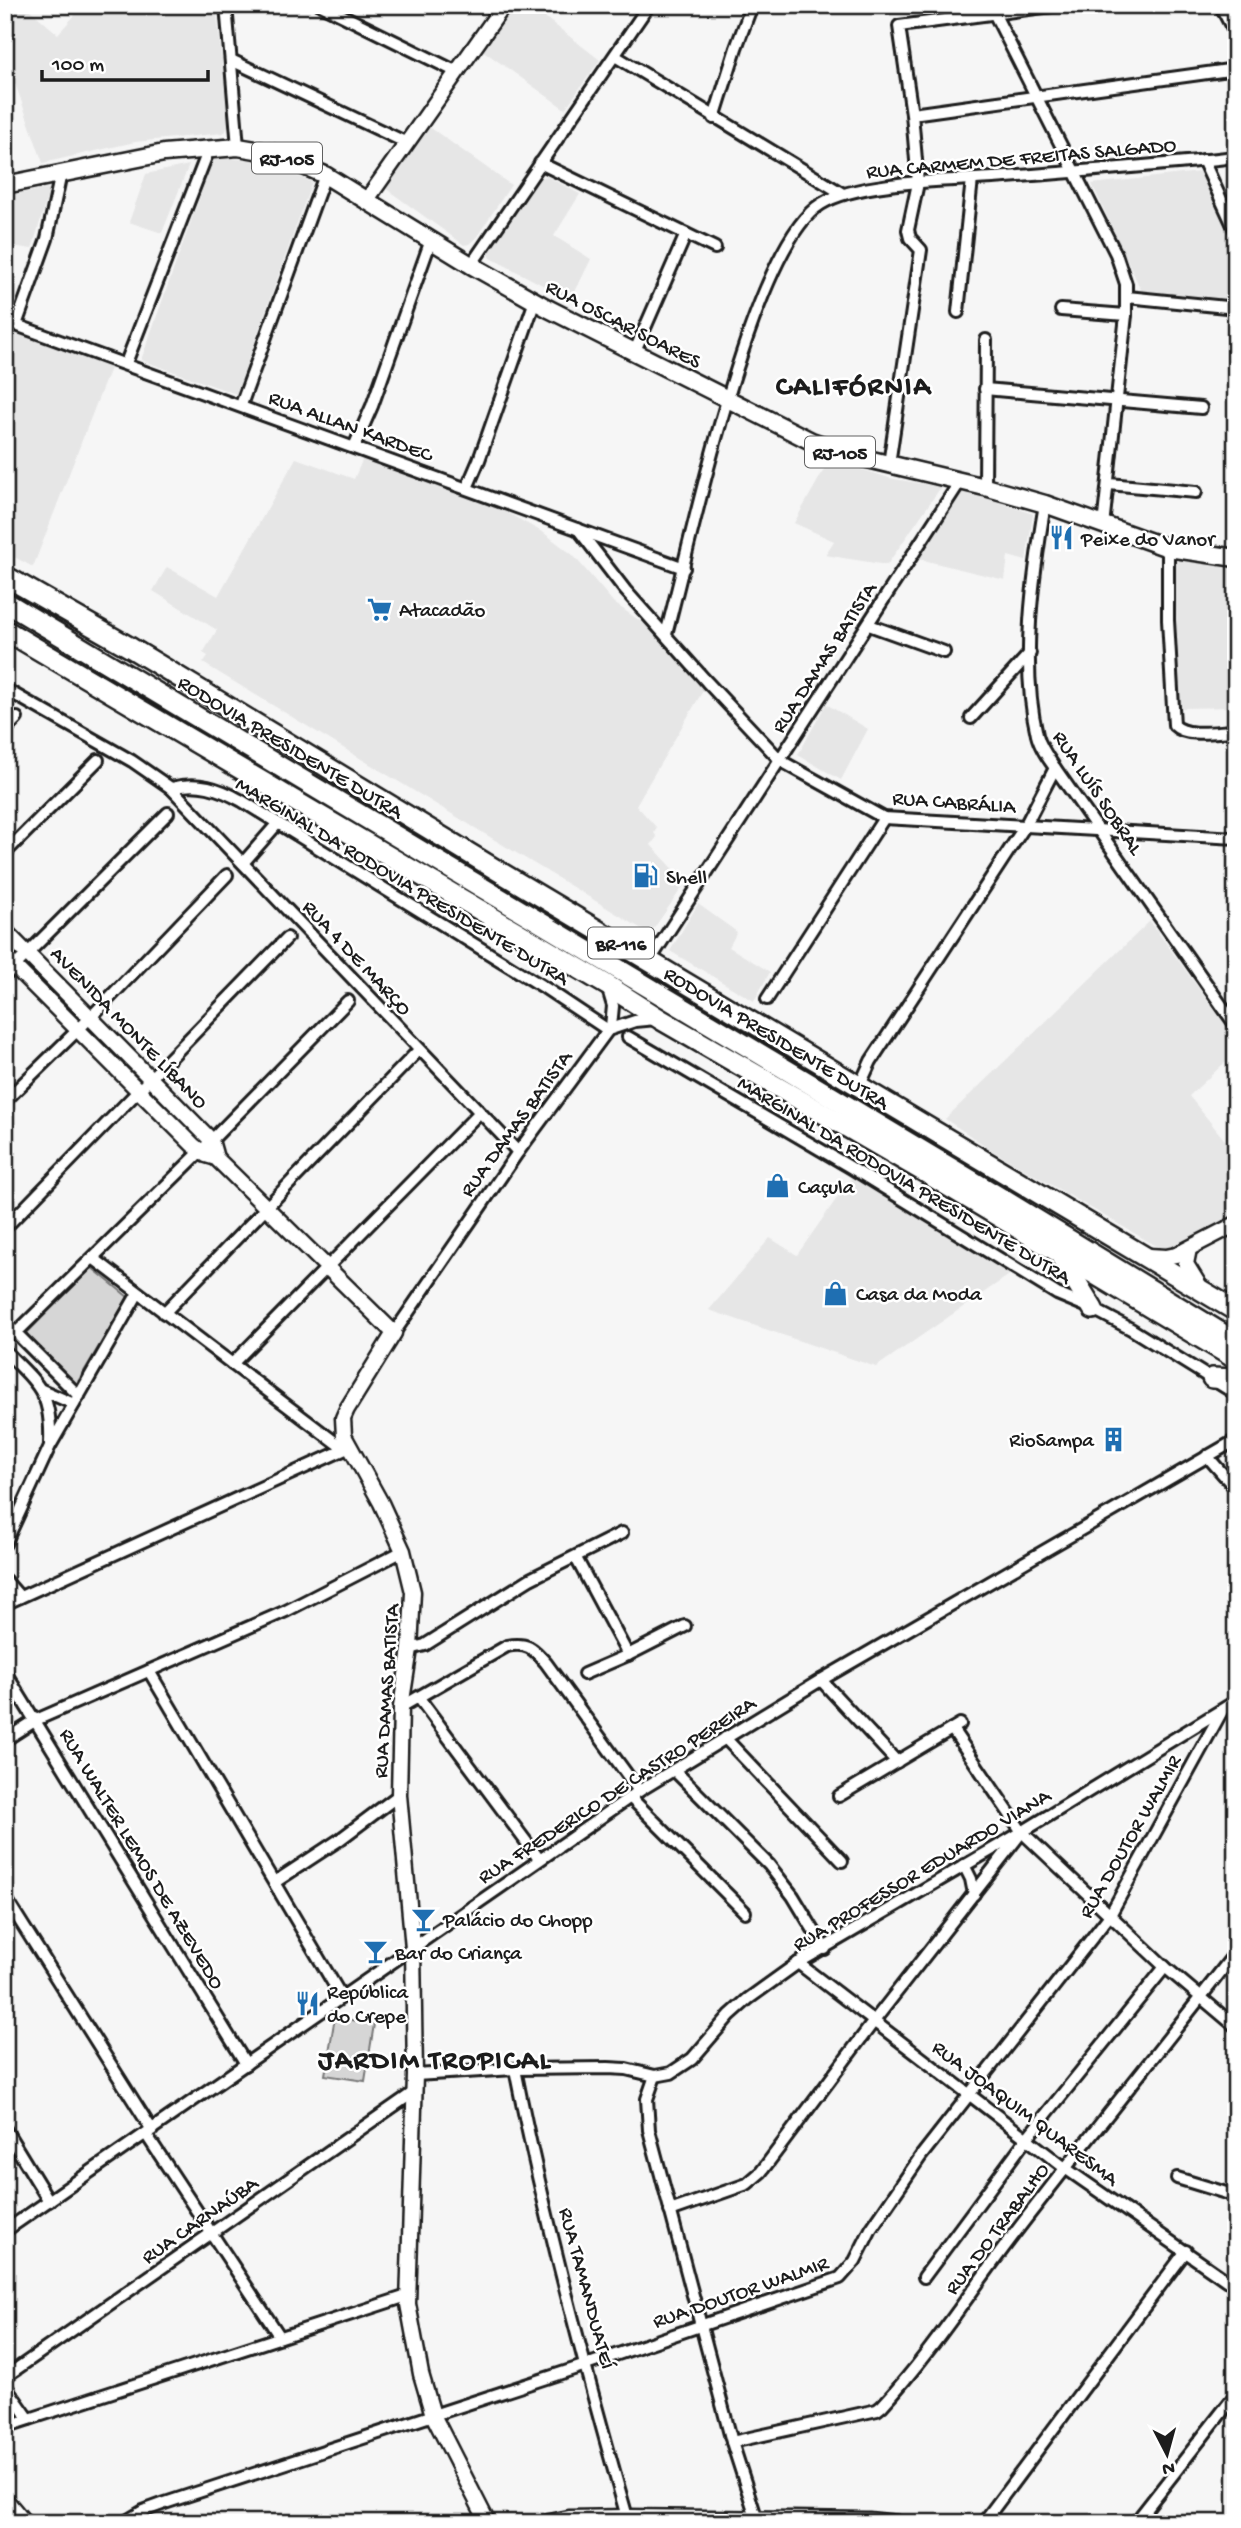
<svg xmlns="http://www.w3.org/2000/svg" width="1241" height="2528" font-family="'Gochi Hand',sans-serif">
<style>
.built{fill:#e6e6e6}
.green{fill:#d6d6d6;stroke:#797979;stroke-width:2}
.lines{fill:none;stroke-linecap:round;stroke-linejoin:round}
.street-casing{stroke:#1c1c1c;stroke-width:16}
.secondary-casing{stroke:#1c1c1c;stroke-width:19}
.primary-casing{stroke:#1c1c1c;stroke-width:21}
.highway-casing{stroke:#1c1c1c;stroke-width:24}
.street{stroke:#fff;stroke-width:10}
.secondary{stroke:#fff;stroke-width:14}
.primary{stroke:#fff;stroke-width:16}
.highway{stroke:#fff;stroke-width:19}
.labels{text-anchor:middle;stroke-width:5;stroke-linejoin:round;paint-order:stroke}
.shield{fill:#fff;stroke:#606060;stroke-width:2}
.shield-label{font-size:19px;font-weight:bold;fill:#1c1c1c}
.street-label{font-size:21px;fill:#1c1c1c;stroke:#fff}
.poi-label{font-size:21px;fill:#1c1c1c;stroke:#fff;text-anchor:start}
.district-label{font-size:28px;font-weight:bold;letter-spacing:2px;fill:#1c1c1c;stroke:#fff}
</style>
<rect width="100%" height="100%" fill="#f6f6f6"/>
<filter id="ink" filterUnits="userSpaceOnUse"><feTurbulence type="fractalNoise" baseFrequency=".0143" numOctaves="2"/><feDisplacementMap in="SourceGraphic" scale="14" xChannelSelector="R" yChannelSelector="G"/><feConvolveMatrix kernelMatrix="1 2 1 2 8 2 1 2 1" color-interpolation-filters="sRGB"/></filter>
<g filter="url(#ink)">
<g class="built">
<path d="M5,5H24L58,34L84,5H216L229,124L226,131L223,133L135,142L43,163L15,83L5,93Z"/>
<path d="M513,5H529L600,60L565,109L482,50Z"/>
<path d="M428,126L511,185L476,238L469,244L464,245L385,188Z"/>
<path d="M214,157L262,161L312,182L236,394L141,360Z"/>
<path d="M189,165L162,233L129,222L146,174Z"/>
<path d="M1200,172L1236,252V300L1141,290L1092,184Z"/>
<path d="M546,176L580,194L554,236L591,259L571,300L491,258L489,255L490,248L540,178Z"/>
<path d="M50,188L32,249L5,245V196Z"/>
<path d="M5,327L112,363L33,567L5,552Z"/>
<path d="M364,456L468,491L544,533L573,555L614,603L665,638L704,689L636,805L657,828L654,833L657,837L651,845L686,882L650,934L203,663L208,656L203,653L217,630L153,591L167,567L218,596L296,458L354,479Z"/>
<path d="M830,459L889,478L941,487L887,565L825,555L834,541L794,523Z"/>
<path d="M964,490L1033,514L1026,561L1008,556L1005,580L919,559Z"/>
<path d="M1174,554L1236,564V707L1180,708Z"/>
<path d="M826,704L868,729L841,780L798,755Z"/>
<path d="M698,904L737,932L729,947L770,972L754,1001L670,951Z"/>
<path d="M1150,921L1236,1040V1052L1189,1096L1236,1154V1214L1175,1249L1163,1250L993,1151L945,1119Z"/>
<path d="M854,1174L1015,1271L876,1367L709,1310L770,1238L797,1255Z"/>
</g>
<g class="green">
<path d="M91,1267L128,1297L76,1385L25,1335Z"/>
<path d="M335,2017L374,2024L365,2081L325,2075Z"/>
</g>
<g class="lines">
<defs>
<g id="street">
<path d="M226,5L238,147"/>
<path d="M321,5L457,72"/>
<path d="M990,5L1116,254L1126,284V315L1103,526"/>
<path d="M1220,5L1236,35"/>
<path d="M615,56L843,194"/>
<path d="M231,60L407,143"/>
<path d="M912,114L1236,69"/>
<path d="M714,118L736,48L752,5"/>
<path d="M1203,160L1236,232"/>
<path d="M540,163L715,248"/>
<path d="M471,265L649,5"/>
<path d="M1127,297L1236,308"/>
<path d="M1061,310L1126,315"/>
<path d="M958,312L972,179"/>
<path d="M5,321L684,568"/>
<path d="M16,325L47,239L61,173"/>
<path d="M634,353L686,234"/>
<path d="M126,363L209,149"/>
<path d="M985,389L1201,408"/>
<path d="M241,405L325,175"/>
<path d="M354,447L372,406L431,240"/>
<path d="M889,464L921,250L910,238L908,230L918,183L912,114L899,26L1060,5"/>
<path d="M1109,484L1196,492"/>
<path d="M985,487L986,340"/>
<path d="M467,488L479,460L535,301"/>
<path d="M1045,504C1033,575 1020,664 1037,735C1040,747 1048,758 1055,768L1236,1026"/>
<path d="M578,529L625,590L707,682L781,761L884,818L1236,838"/>
<path d="M1168,548V620L1174,725C1187,738 1218,731 1236,731"/>
<path d="M869,625L944,652"/>
<path d="M666,634C690,548 751,247 821,204C858,181 947,181 993,178C1074,172 1155,166 1236,157"/>
<path d="M5,689L132,761L171,788L518,1152"/>
<path d="M971,718L1030,653"/>
<path d="M5,730L17,718"/>
<path d="M171,788C198,781 219,788 242,801L545,988L608,1030"/>
<path d="M5,853L98,760"/>
<path d="M243,863L278,823"/>
<path d="M650,960L961,480"/>
<path d="M5,976L168,813"/>
<path d="M607,986L613,1006L611,1027"/>
<path d="M767,999L884,818"/>
<path d="M628,1037L850,1167L1057,1294L1093,1309L1131,1329L1236,1394"/>
<path d="M859,1087L871,1061L1025,826L1055,768"/>
<path d="M5,1101L91,1017L227,875"/>
<path d="M5,1228L287,938"/>
<path d="M93,1258L344,1449"/>
<path d="M164,1313L419,1050"/>
<path d="M5,1322L79,1396"/>
<path d="M16,1333L201,1151L348,1001"/>
<path d="M394,1333L518,1152L608,1030L635,1021L656,1019"/>
<path d="M5,1351C39,1385 52,1393 50,1444"/>
<path d="M232,1364L479,1113"/>
<path d="M42,1390L74,1404"/>
<path d="M1207,1456L1236,1489"/>
<path d="M5,1544L50,1446L138,1293"/>
<path d="M576,1558L628,1655"/>
<path d="M5,1580L20,1597"/>
<path d="M5,1604L350,1447"/>
<path d="M410,1649L425,1645L530,1579L622,1533"/>
<path d="M149,1671L341,1996"/>
<path d="M5,1672L246,2064"/>
<path d="M584,1674L628,1655L685,1626"/>
<path d="M821,1680L897,1762"/>
<path d="M419,1698L539,1859"/>
<path d="M401,1707L507,1646C527,1642 533,1648 546,1663L639,1791"/>
<path d="M952,1729L1022,1832L1165,1967L1236,2027"/>
<path d="M725,1738L842,1861"/>
<path d="M5,1740L36,1720L286,1611L403,1551"/>
<path d="M674,1770L769,1865L793,1896L825,1949"/>
<path d="M839,1796L960,1724"/>
<path d="M630,1797L745,1912"/>
<path d="M964,1865L971,1879L974,1894"/>
<path d="M275,1882L339,1840L399,1795"/>
<path d="M5,1897L152,2130"/>
<path d="M798,1963L1065,2168L1236,2287"/>
<path d="M515,2069C545,2220 585,2369 627,2517"/>
<path d="M415,2075L515,2069L608,2068L626,2069L655,2076L671,2073L692,2059L730,2015L748,1999L798,1963L1022,1832L1236,1701"/>
<path d="M655,2076L647,2099L649,2130L732,2442L757,2520"/>
<path d="M5,2129L49,2201"/>
<path d="M146,2134L280,2337"/>
<path d="M1177,2178L1236,2196"/>
<path d="M670,2211L747,2184L761,2172L874,2021L1018,1837"/>
<path d="M5,2231L639,1791L821,1680L1236,1440"/>
<path d="M924,2277L1027,2138L1165,1967"/>
<path d="M5,2377L414,2092"/>
<path d="M5,2385L29,2419"/>
<path d="M5,2427L407,2296"/>
<path d="M732,2442L877,2410L882,2406C932,2352 971,2290 1015,2233C1088,2138 1163,2046 1236,1952"/>
<path d="M123,2523L143,2511L165,2503L586,2365L840,2278L855,2261L871,2229L921,2156L1110,1915L1222,1711"/>
<path d="M983,2523L1186,2251"/>
<path d="M1135,2523L1236,2394"/>
</g>
<g id="secondary">
<path d="M366,201L504,5"/>
<path d="M5,931L211,1140L216,1158"/>
<path d="M5,957L193,1145L206,1155L216,1158L394,1333L347,1409L343,1418L344,1436L381,1503L403,1551L413,1592L410,1649L401,1707L399,1795L413,1948L415,2075L408,2304L421,2374L433,2415L488,2523"/>
<path d="M1189,1249L1186,1264L1199,1285"/>
<path d="M1149,1256L1166,1257L1176,1255L1236,1224"/>
<path d="M5,2499L25,2523"/>
<path d="M545,2523L569,2518L627,2517L869,2520L897,2523"/>
</g>
<path id="primary" d="M5,185L164,153L238,147L273,153L325,175L471,265L549,309L811,441L855,456L985,487L1045,504L1168,548L1236,558"/>
<g id="highway">
<path d="M5,576L131,648L500,872L1236,1311"/>
<path d="M5,602L1004,1200L1236,1342"/>
<path d="M5,630L607,985L660,1019L928,1174L1236,1359"/>
<path d="M1061,1257L1093,1309"/>
<path d="M1212,1378L1236,1379"/>
</g>
</defs>
<use href="#street" class="street-casing"/>
<use href="#secondary" class="secondary-casing"/>
<use href="#primary" class="primary-casing"/>
<use href="#highway" class="highway-casing"/>
<use href="#street" class="street"/>
<use href="#secondary" class="secondary"/>
<use href="#primary" class="primary"/>
<use href="#highway" class="highway"/>
</g>
</g>
<defs>
<symbol id="restaurant-bare" viewBox="-9 -9 18 18"><path d="M-5-6h1v4h1v-4h1v4h1v-4h1v5L-1.5 .5V6h-2V.5L-5-1ZM5-6V6H3V1.5H1.5Q1.5-4 5-6Z" fill="#1f6fb2" stroke="#fff" stroke-width="2.5" paint-order="stroke"/></symbol>
<symbol id="supermarket-bare" viewBox="-9 -9 18 18"><path d="M-6-5.5h2.5l.6 2H6L4.5 2H-2.5L-4.4-4H-6ZM-1.5 3.2a1.3 1.3 0 1 0 .1 0ZM3 3.2a1.3 1.3 0 1 0 .1 0Z" fill="#1f6fb2" stroke="#fff" stroke-width="2.5" paint-order="stroke"/></symbol>
<symbol id="fuel-bare" viewBox="-9 -9 18 18"><path d="M-5.5-6h7V0h2V4h1.3V-2.5L3-4.5l.8-.8L6-3V5H2.5V1h-1V6h-7ZM-4.2-4.7v3.2H.2V-4.7Z" fill="#1f6fb2" stroke="#fff" stroke-width="2.5" paint-order="stroke"/></symbol>
<symbol id="shop-bare" viewBox="-9 -9 18 18"><path d="M-5-2.5h2.3a2.7 3.5 0 0 1 5.4 0H5L5.5 6h-11ZM-1.5-2.5h3a1.5 2.3 0 0 0-3 0Z" fill="#1f6fb2" stroke="#fff" stroke-width="2.5" paint-order="stroke"/></symbol>
<symbol id="building-bare" viewBox="-9 -9 18 18"><path d="M-4-6H4V6H1V3H-1V6H-4ZM-2.5-4.3h1.7v1.8h-1.7ZM.8-4.3h1.7v1.8H.8ZM-2.5-1h1.7V.8h-1.7ZM.8-1h1.7V.8H.8Z" fill="#1f6fb2" stroke="#fff" stroke-width="2.5" paint-order="stroke"/></symbol>
<symbol id="bar-bare" viewBox="-9 -9 18 18"><path d="M-6-5H6L.8 .8V4.5H3.5V6h-7V4.5H-.8V.8Z" fill="#1f6fb2" stroke="#fff" stroke-width="2.5" paint-order="stroke"/></symbol>
</defs>
<g fill-rule="evenodd">
<use href="#restaurant-bare" x="1044" y="520" width="35" height="35"/>
<use href="#supermarket-bare" x="362" y="592" width="35" height="35"/>
<use href="#fuel-bare" x="628" y="858" width="35" height="35"/>
<use href="#shop-bare" x="760" y="1168" width="35" height="35"/>
<use href="#shop-bare" x="818" y="1276" width="35" height="35"/>
<use href="#building-bare" x="1096" y="1422" width="35" height="35"/>
<use href="#bar-bare" x="406" y="1902" width="35" height="35"/>
<use href="#bar-bare" x="358" y="1934" width="35" height="35"/>
<use href="#restaurant-bare" x="290" y="1986" width="35" height="35"/>
</g>
<g class="labels">
<g class="shield">
<rect x="252" y="142.5" width="70" height="31" rx="5"/>
<rect x="805" y="436.5" width="70" height="31" rx="5"/>
<rect x="588" y="927.5" width="66" height="31" rx="5"/>
</g>
<g class="shield-label">
<text x="287" y="165">RJ-105</text>
<text x="840" y="459">RJ-105</text>
<text x="621" y="950">BR-116</text>
</g>
<g class="street-label">
<text transform="translate(1021 157) rotate(-5)" y="7">RUA CARMEM DE FREITAS SALGADO</text>
<text transform="translate(624 323) rotate(27)" y="7">RUA OSCAR SOARES</text>
<text transform="translate(351 425) rotate(20)" y="7">RUA ALLAN KARDEC</text>
<text transform="translate(823 657) rotate(-57)" y="7">RUA DAMAS BATISTA</text>
<text transform="translate(291 746) rotate(31)" y="7">RODOVIA PRESIDENTE DUTRA</text>
<text transform="translate(1099 792) rotate(56)" y="7">RUA LUÍS SOBRAL</text>
<text transform="translate(954 801) rotate(4)" y="7">RUA CABRÁLIA</text>
<text transform="translate(403 880) rotate(31)" y="7">MARGINAL DA RODOVIA PRESIDENTE DUTRA</text>
<text transform="translate(358 957) rotate(47)" y="7">RUA 4 DE MARÇO</text>
<text transform="translate(130 1027) rotate(46)" y="7">AVENIDA MONTE LÍBANO</text>
<text transform="translate(777 1037) rotate(31)" y="7">RODOVIA PRESIDENTE DUTRA</text>
<text transform="translate(515 1123) rotate(-54)" y="7">RUA DAMAS BATISTA</text>
<text transform="translate(905 1179) rotate(31)" y="7">MARGINAL DA RODOVIA PRESIDENTE DUTRA</text>
<text transform="translate(385 1691) rotate(-86)" y="7">RUA DAMAS BATISTA</text>
<text transform="translate(616 1789) rotate(-33)" y="7">RUA FREDERICO DE CASTRO PEREIRA</text>
<text transform="translate(1129 1836) rotate(-60)" y="7">RUA DOUTOR WALMIR</text>
<text transform="translate(143 1858) rotate(59)" y="7">RUA WALTER LEMOS DE AZEVEDO</text>
<text transform="translate(921 1869) rotate(-31)" y="7">RUA PROFESSOR EDUARDO VIANA</text>
<text transform="translate(1026 2112) rotate(37)" y="7">RUA JOAQUIM QUARESMA</text>
<text transform="translate(199 2219) rotate(-35)" y="7">RUA CARNAÚBA</text>
<text transform="translate(996 2228) rotate(-53)" y="7">RUA DO TRABALHO</text>
<text transform="translate(588 2288) rotate(75)" y="7">RUA TAMANDUATEÍ</text>
<text transform="translate(740 2291) rotate(-19)" y="7">RUA DOUTOR WALMIR</text>
</g>
<g class="poi-label">
<text x="1081" y="545">Peixe do Vanor</text>
<text x="399" y="616">Atacadão</text>
<text x="666" y="883">Shell</text>
<text x="798" y="1193">Caçula</text>
<text x="856" y="1300">Casa da Moda</text>
<text x="1094" y="1446" text-anchor="end">RioSampa</text>
<text x="443" y="1926">Palácio do Chopp</text>
<text x="395" y="1959">Bar do Criança</text>
<text x="327" y="1998">República<tspan x="327" dy="24">do Crepe</tspan></text>
</g>
<g class="district-label">
<text x="854" y="394">CALIFÓRNIA</text>
<text x="435" y="2068">JARDIM TROPICAL</text>
</g>
</g>
<rect width="1241" height="2528" fill="none" stroke="#fff" stroke-width="28"/>
<rect x="14" y="14" width="1213" height="2500" fill="none" stroke="#1c1c1c" stroke-width="2.5" filter="url(#ink)"/>
<g transform="translate(1167 2454) rotate(174)" stroke="#ffffff" stroke-width="5" paint-order="stroke">
<path d="M0-5L12 26L0 18L-12 26Z" fill="#1c1c1c"/>
<text y="-10" font-size="19" font-weight="bold" text-anchor="middle" fill="#1c1c1c">N</text>
</g>
<path d="M42 70v10h166v-10" fill="none" stroke="#1c1c1c" stroke-width="3.5"/>
<text x="52" y="70" font-size="21" fill="#1c1c1c" stroke="#ffffff" stroke-width="5" paint-order="stroke">100 m</text>
</svg>
